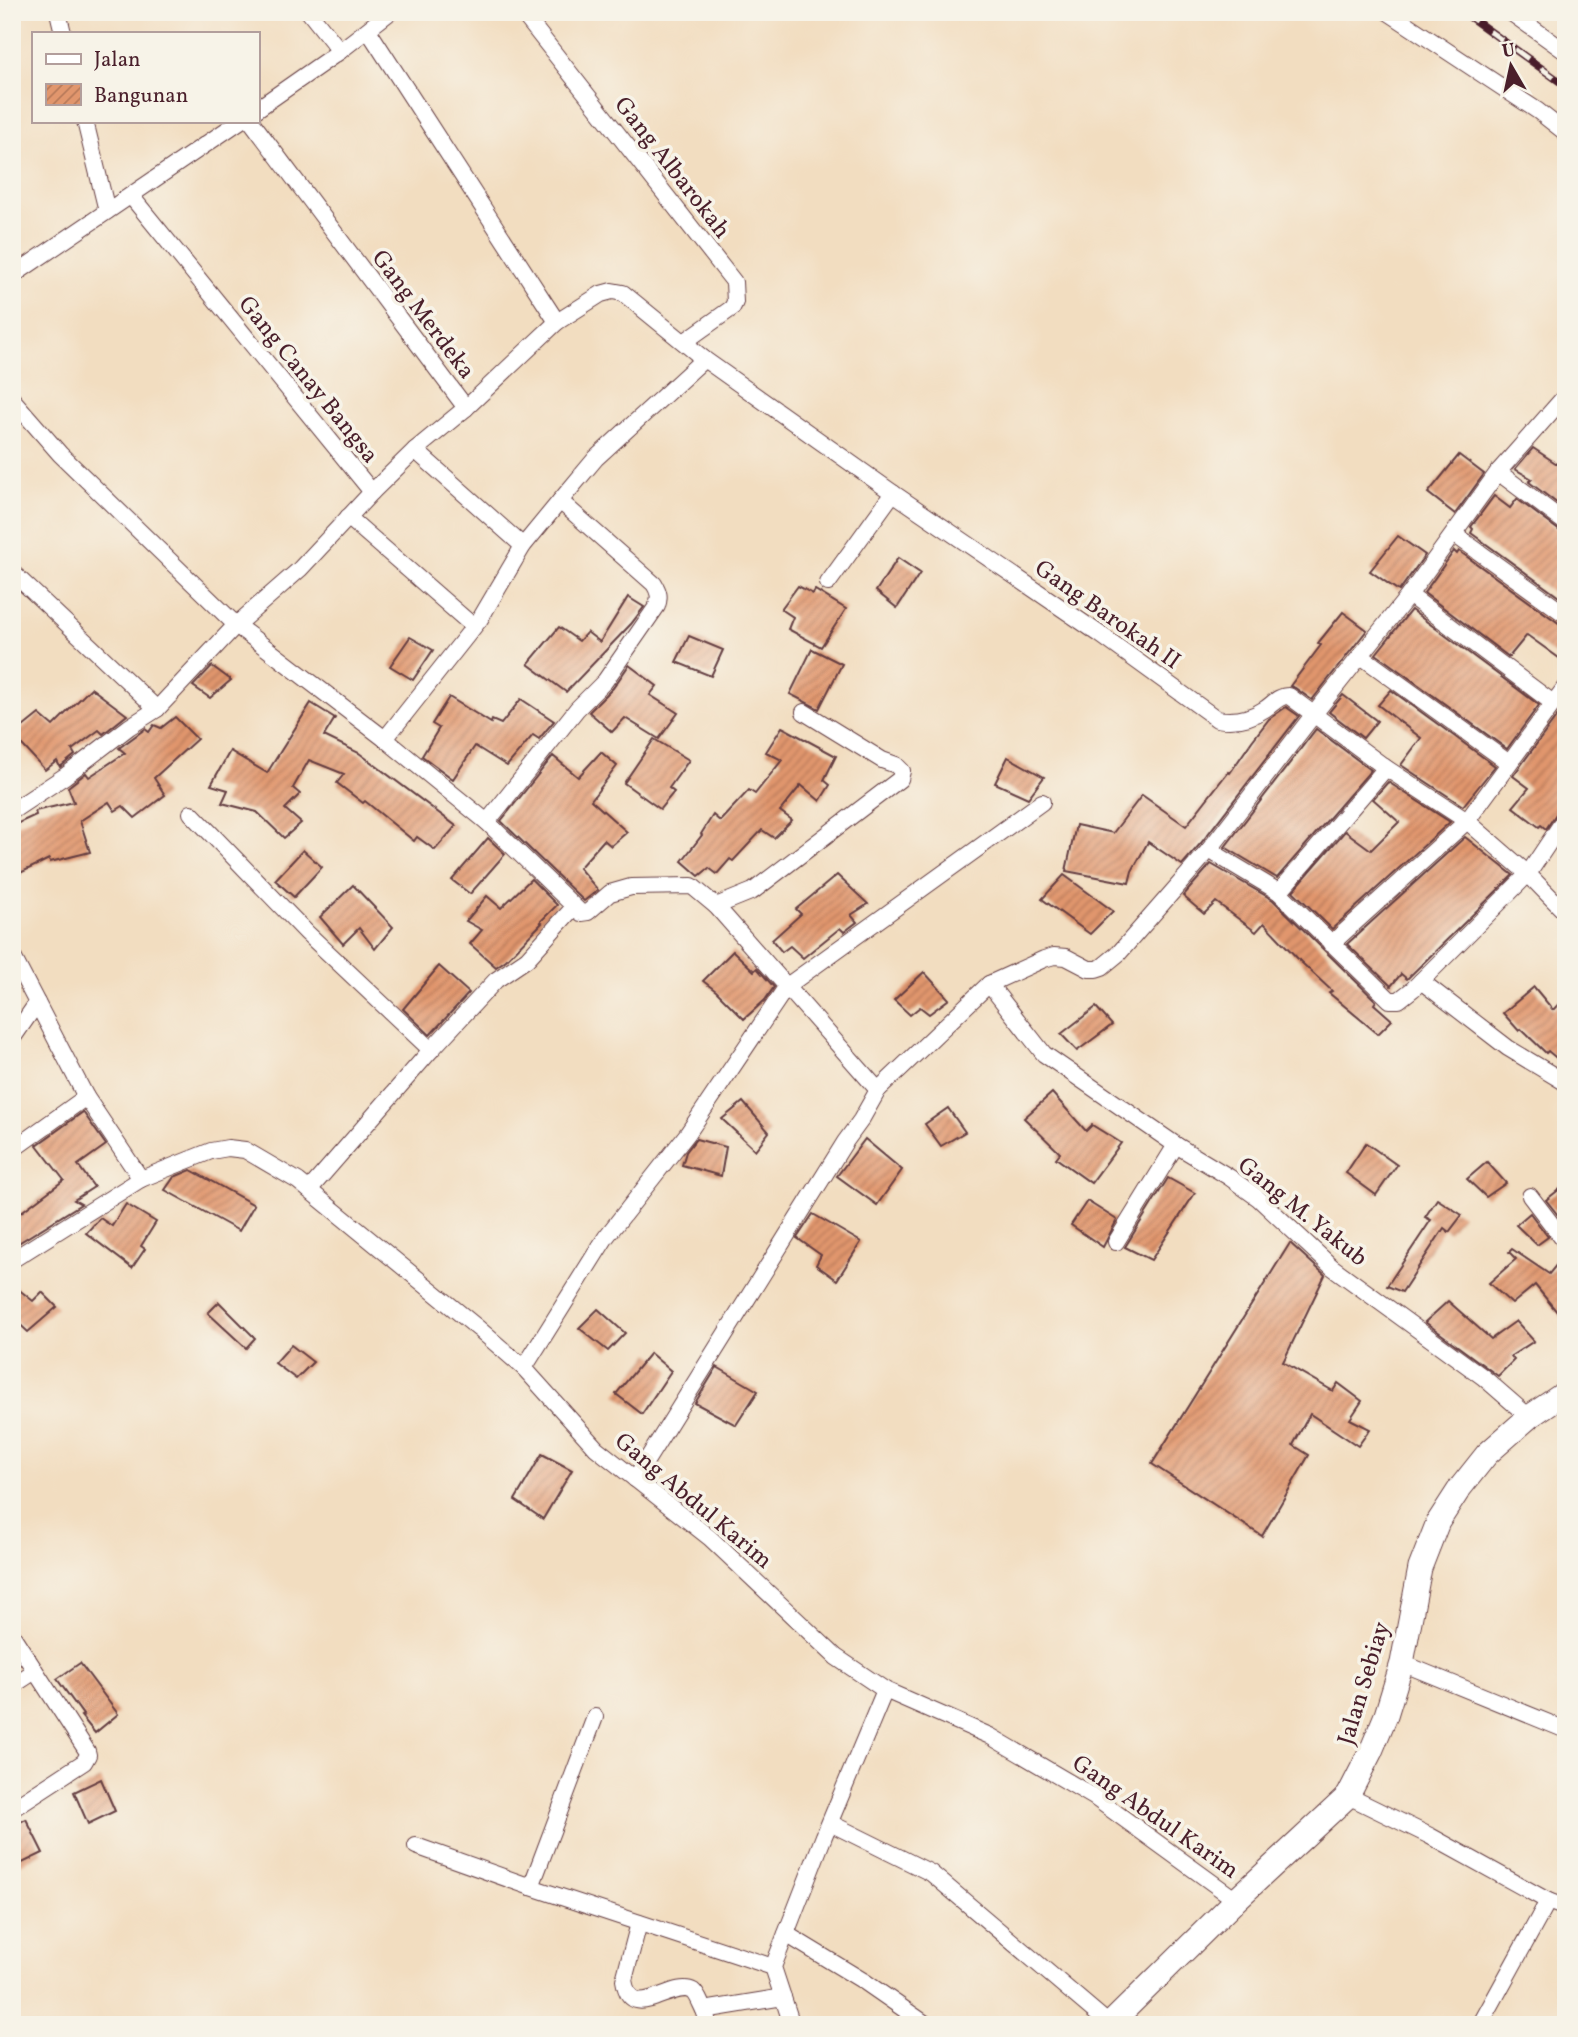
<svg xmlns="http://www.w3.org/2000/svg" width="1578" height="2037" font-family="Vollkorn,serif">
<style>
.building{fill:url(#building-hatch)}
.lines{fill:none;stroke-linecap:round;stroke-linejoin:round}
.street-casing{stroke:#633c41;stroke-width:18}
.secondary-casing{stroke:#633c41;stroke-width:25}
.street{stroke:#fff;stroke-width:16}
.secondary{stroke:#fff;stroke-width:23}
.rail-casing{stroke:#4a1f2b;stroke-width:8}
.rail{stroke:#f7f3e8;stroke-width:5;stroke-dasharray:16;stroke-linecap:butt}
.labels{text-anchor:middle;stroke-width:7;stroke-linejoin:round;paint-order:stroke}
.street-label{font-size:24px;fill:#4a1f2b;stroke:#f7f3e8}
</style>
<defs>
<pattern id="building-hatch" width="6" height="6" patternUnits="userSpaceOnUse" patternTransform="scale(1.75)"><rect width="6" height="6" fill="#e1966d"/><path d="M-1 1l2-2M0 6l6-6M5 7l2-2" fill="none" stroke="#b87a5a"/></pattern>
</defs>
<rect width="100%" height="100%" fill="#f7f3e8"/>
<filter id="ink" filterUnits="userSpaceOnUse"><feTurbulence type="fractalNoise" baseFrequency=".0143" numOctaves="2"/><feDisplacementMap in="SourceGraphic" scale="14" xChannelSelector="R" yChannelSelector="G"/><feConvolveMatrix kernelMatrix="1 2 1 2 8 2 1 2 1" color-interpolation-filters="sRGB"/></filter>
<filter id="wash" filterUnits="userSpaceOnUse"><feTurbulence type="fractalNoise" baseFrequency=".00686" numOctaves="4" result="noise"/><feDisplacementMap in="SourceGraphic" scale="28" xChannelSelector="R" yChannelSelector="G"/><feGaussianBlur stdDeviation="1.57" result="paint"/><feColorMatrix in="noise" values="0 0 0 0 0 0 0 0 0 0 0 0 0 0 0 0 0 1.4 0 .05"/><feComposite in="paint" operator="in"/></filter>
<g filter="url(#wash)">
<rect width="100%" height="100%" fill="#f2ddc0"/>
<g id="blocks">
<g class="building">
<path d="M1533,448L1566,470V510L1529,482L1532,479L1515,469Z"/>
<path d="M1459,455L1484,474L1455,514L1428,493Z"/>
<path d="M1494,496L1510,508L1517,499L1560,531L1566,533V602L1471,533L1473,529L1471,527Z"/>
<path d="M1398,536L1425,555L1399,591L1370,571Z"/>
<path d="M1454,551L1457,554L1459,551L1560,624L1566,625V663L1527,635L1509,657L1424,593Z"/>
<path d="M898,558L920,573L897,608L876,591Z"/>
<path d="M798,586L813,594L815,590L846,609L821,647L788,629L793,617L781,609Z"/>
<path d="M628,597L644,607L631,624L566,692L528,664L559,627L579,641L587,632L600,642Z"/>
<path d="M1411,610L1539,705L1507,749L1376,654Z"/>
<path d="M1343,612L1367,630L1312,700L1295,688L1290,686L1321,645L1318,643Z"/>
<path d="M689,636L723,650L711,676L676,662Z"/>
<path d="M410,637L433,650L413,680L390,666Z"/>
<path d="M812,649L842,664L819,709L790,694Z"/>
<path d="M629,665L657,686L650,695L678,713L659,739L625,718L612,732L589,712L613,688Z"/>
<path d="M212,666L231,680L210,698L193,686Z"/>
<path d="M91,688L127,715L103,734L99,730L72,750L75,755L60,767L57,761L45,770L13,735L39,714L53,726Z"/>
<path d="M1391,690L1495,766L1463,806L1401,765L1421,738L1378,705Z"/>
<path d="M1343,695L1377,721L1363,738L1329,712Z"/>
<path d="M449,697L491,723L492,720L501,724L521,699L554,721L539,739L533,735L507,766L475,746L453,779L422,756L439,728L432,724Z"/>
<path d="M311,703L335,718L324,736L359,753L456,826L435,850L417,837L414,841L365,801L363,803L337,783L344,774L309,760L293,788L300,794L285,809L301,823L284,838L257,812L222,803L228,790L211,785L230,751L267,773Z"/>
<path d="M1566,704V807L1558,811L1546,829L1541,825L1539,827L1513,807L1529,788L1513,776Z"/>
<path d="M1286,707L1299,716L1201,843L1182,865L1148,842L1132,871L1129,883L1066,871L1076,825L1113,833L1142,795L1186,826L1228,772L1230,773L1252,741L1269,719Z"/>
<path d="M175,717L197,739L154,778L165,795L135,818L123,806L115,811L109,802L80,821L90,852L50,862L49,859L12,877V826L36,815L35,811L74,802L68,787L86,773L89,777L125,753L119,748L145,729L149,732L154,725L161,728Z"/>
<path d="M782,727L836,756L824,780L830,785L820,801L801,785L780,811L792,820L774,838L762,830L733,861L730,859L717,874L709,868L699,876L682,861L702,835L701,834L713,815L720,821L749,790L755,794L782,760L766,752Z"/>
<path d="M1316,729L1371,770L1277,878L1225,847Z"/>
<path d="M654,739L689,760L669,788L674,792L660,809L624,783Z"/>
<path d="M601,752L617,766L591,800L627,832L611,846L604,840L579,868L598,890L584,901L501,821L553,756L578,777Z"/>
<path d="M1008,757L1044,777L1028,798L995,783Z"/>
<path d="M1388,782L1450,822L1332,929L1293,891L1345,831L1371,850L1399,822L1373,799Z"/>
<path d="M1465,837L1513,875L1407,979L1401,974L1391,986L1347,944Z"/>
<path d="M488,838L505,854L470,894L452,880Z"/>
<path d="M303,850L322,867L294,897L275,880Z"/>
<path d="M1211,864L1273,900L1376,1001L1374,1004L1392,1020L1378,1034L1329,993L1332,991L1301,962L1264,923L1256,932L1216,902L1204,914L1183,896Z"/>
<path d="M837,875L868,904L851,915L857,922L844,932L840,928L803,958L790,946L782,952L772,940L801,914L796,909Z"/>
<path d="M1064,875L1113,911L1090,934L1042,899Z"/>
<path d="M531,879L557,905L540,922L542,923L506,960L496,967L470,944L482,930L466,921L487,896L501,908Z"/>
<path d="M353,885L393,927L375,949L359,928L343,944L320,917Z"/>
<path d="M733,951L754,971L757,968L774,987L765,1000L744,1019L716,991L703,981Z"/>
<path d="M439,966L469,993L430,1035L403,1009Z"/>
<path d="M924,972L949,999L929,1014L920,1007L910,1015L894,1000Z"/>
<path d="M1534,987L1553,1010L1566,996V1066L1548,1051L1546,1053L1521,1029L1519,1031L1503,1013Z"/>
<path d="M1096,1007L1112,1025L1077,1051L1061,1034Z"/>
<path d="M1052,1093L1086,1131L1092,1125L1121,1143L1091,1183L1056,1158L1060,1153L1024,1118Z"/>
<path d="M743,1102L769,1132L755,1150L722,1119Z"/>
<path d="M948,1108L965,1132L941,1146L925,1124Z"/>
<path d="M83,1112L106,1145L78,1165L94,1187L74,1200L81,1204L12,1247V1219L64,1180L37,1145Z"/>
<path d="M696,1139L726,1147L721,1176L682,1165L686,1152Z"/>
<path d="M865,1139L902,1170L877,1205L837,1176Z"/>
<path d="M1366,1143L1397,1165L1376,1195L1346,1173Z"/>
<path d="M1487,1162L1506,1183L1486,1197L1467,1179Z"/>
<path d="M191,1170L254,1205L239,1231L165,1190L174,1177Z"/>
<path d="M1168,1178L1195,1193L1151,1260L1125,1247Z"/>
<path d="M1566,1184V1223L1565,1224L1546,1200Z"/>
<path d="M1437,1199L1462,1215L1449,1232L1444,1228L1402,1292L1387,1286L1431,1220L1425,1217Z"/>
<path d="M1087,1201L1117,1220L1103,1247L1071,1225Z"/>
<path d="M126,1204L156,1222L141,1246L145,1249L132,1268L86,1233L100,1218L112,1226Z"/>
<path d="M1530,1213L1548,1237L1537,1245L1516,1225Z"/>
<path d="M813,1214L861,1242L837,1280L816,1265L821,1255L797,1238Z"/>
<path d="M1290,1243L1325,1275L1283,1362L1333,1391L1338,1383L1362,1401L1350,1419L1370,1429L1358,1446L1310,1414L1293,1445L1309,1455L1262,1536L1152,1464Z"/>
<path d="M1512,1249L1549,1274L1566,1253V1323L1535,1285L1512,1304L1489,1283L1516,1259L1509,1252Z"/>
<path d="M12,1284L33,1301L42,1292L57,1307L28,1332L12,1317Z"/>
<path d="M1448,1301L1491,1339L1516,1321L1534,1341L1511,1356L1514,1360L1498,1376L1425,1322Z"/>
<path d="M219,1302L255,1338L246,1348L208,1313Z"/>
<path d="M598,1309L625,1333L608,1351L579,1328Z"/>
<path d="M291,1345L313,1362L296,1379L275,1363Z"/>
<path d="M650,1353L671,1371L642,1414L616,1394Z"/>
<path d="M717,1367L758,1391L736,1425L695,1403Z"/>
<path d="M542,1454L572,1470L543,1519L515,1500Z"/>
<path d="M80,1663L118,1714L95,1733L81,1716L83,1715L57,1679Z"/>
<path d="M101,1779L115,1811L88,1824L74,1792Z"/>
<path d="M26,1819L43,1853L12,1868V1826Z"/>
</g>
</g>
</g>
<g filter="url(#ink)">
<use href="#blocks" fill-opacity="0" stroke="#633c41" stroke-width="2"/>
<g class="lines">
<defs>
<g id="street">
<path d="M58,12L63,33"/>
<path d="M309,12L340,51"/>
<path d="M522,12L734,282L735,302L732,308L684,342"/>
<path d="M1388,12L1538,111L1566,133"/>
<path d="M1510,12L1566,52"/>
<path d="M368,30L557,322"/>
<path d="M257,109L340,51L390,12"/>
<path d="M85,121L107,211"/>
<path d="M251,121L466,408L557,322L601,294L612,291L623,293L704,359L893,493L1101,635L1217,719C1234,722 1250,719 1265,709C1274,703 1278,696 1289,696L1386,768L1467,821L1528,874L1566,913"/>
<path d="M131,196L372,492"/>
<path d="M12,276L240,121"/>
<path d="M12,399L60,454L236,625L385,739L487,822L581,913L588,912L610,893L631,887L692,886L716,906L878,1090"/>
<path d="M415,450L523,546"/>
<path d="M1498,472L1566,523"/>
<path d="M348,517L473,626"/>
<path d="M1454,534L1566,615"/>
<path d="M12,572L157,709"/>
<path d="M828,583L893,493"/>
<path d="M1409,595L1553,703"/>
<path d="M1361,656L1509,763"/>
<path d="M385,739L480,619L523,546L560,501L596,458L704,359"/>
<path d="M12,811L65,776L129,727L157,709L236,625L300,569L372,492L415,450L466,408"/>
<path d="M191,813L307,933L431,1050"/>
<path d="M487,822L577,709L605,681L657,606C660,597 659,592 654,584L560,501"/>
<path d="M1209,850L1279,892L1390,1000H1399L1413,989L1528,874L1566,817"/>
<path d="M1279,892L1386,768"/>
<path d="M716,906L753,891L900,779L902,771L896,765L882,760L804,712"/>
<path d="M1331,944L1467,821L1566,686"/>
<path d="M12,955L86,1097L141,1179"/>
<path d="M1421,981L1508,1048L1566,1083"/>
<path d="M989,984L1044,1054L1176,1145L1229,1177L1258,1198L1332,1267L1483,1377L1529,1417"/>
<path d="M12,1039L37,1003"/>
<path d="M12,1150L86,1097"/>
<path d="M309,1190L431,1050L496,980L527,959L574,907"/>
<path d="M1530,1196L1566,1243"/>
<path d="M1116,1242L1176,1145"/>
<path d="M12,1260L141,1179L211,1151L228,1148L245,1150L298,1181L479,1329L524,1368L596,1448L710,1538L836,1657L885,1690L990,1736L1094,1797L1236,1900"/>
<path d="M524,1368L606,1237L688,1133L787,986L1042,802"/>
<path d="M635,1479L845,1142L861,1120L878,1090L989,984L1044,959L1054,956L1066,957L1089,969H1096L1102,967L1119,953L1209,850L1314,714L1409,595L1498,472L1566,395"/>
<path d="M12,1635L87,1751L88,1755L84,1762L12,1809"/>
<path d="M1402,1663L1566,1730"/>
<path d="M12,1686L35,1671"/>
<path d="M1348,1796L1430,1836L1548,1901L1566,1908"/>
<path d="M830,1823L931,1873L1109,2024"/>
<path d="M416,1846L531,1887L773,1967"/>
<path d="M531,1887L595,1717"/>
<path d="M639,1923L624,1980C631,2026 672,1979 693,1991C698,1995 701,2005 704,2010"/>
<path d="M786,1934L865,1982L927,2025"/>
<path d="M709,2025L704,2010L783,1997"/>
<path d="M792,2025L773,1967L824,1836L885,1690"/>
<path d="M1480,2025L1548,1901"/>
</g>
<path id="secondary" d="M1109,2025L1236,1900L1348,1796L1371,1751L1386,1715L1402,1663L1420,1568L1438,1522L1460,1488L1487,1454L1529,1417L1566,1392"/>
</defs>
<use href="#street" class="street-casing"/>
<use href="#secondary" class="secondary-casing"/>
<use href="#street" class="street"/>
<use href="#secondary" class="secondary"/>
<defs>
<path id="rail" d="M1463,12L1566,86"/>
</defs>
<use href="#rail" class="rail-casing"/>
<use href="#rail" class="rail"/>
</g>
</g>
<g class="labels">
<g class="street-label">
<text transform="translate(673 167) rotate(52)" y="8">Gang Albarokah</text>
<text transform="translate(424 314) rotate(53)" y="8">Gang Merdeka</text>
<text transform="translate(309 379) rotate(51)" y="8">Gang Canay Bangsa</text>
<text transform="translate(1108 614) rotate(35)" y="8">Gang Barokah II</text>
<text transform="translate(1303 1211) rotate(39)" y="8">Gang M. Yakub</text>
<text transform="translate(694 1500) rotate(40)" y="8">Gang Abdul Karim</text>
<text transform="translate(1363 1683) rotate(-73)" y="8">Jalan Sebiay</text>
<text transform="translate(1156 1816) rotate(35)" y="8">Gang Abdul Karim</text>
</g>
</g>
<rect width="1578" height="2037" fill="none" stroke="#f7f3e8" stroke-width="42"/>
<rect x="32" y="32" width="228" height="91" fill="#f7f3e8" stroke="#b29e9c" stroke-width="2"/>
<rect x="46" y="54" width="35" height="10" fill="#ffffff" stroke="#b29e9c" stroke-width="2"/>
<text x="94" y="66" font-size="21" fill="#4a1f2b">Jalan</text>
<rect x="46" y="84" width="35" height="21" fill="url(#building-hatch)" stroke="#b29e9c" stroke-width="2"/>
<text x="94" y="102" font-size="21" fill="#4a1f2b">Bangunan</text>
<g transform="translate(1511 66) rotate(351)" stroke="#f7f3e8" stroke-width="5" paint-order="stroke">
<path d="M0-5L12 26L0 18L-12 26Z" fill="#4a1f2b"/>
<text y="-10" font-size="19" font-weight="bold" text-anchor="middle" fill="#4a1f2b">U</text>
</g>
</svg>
